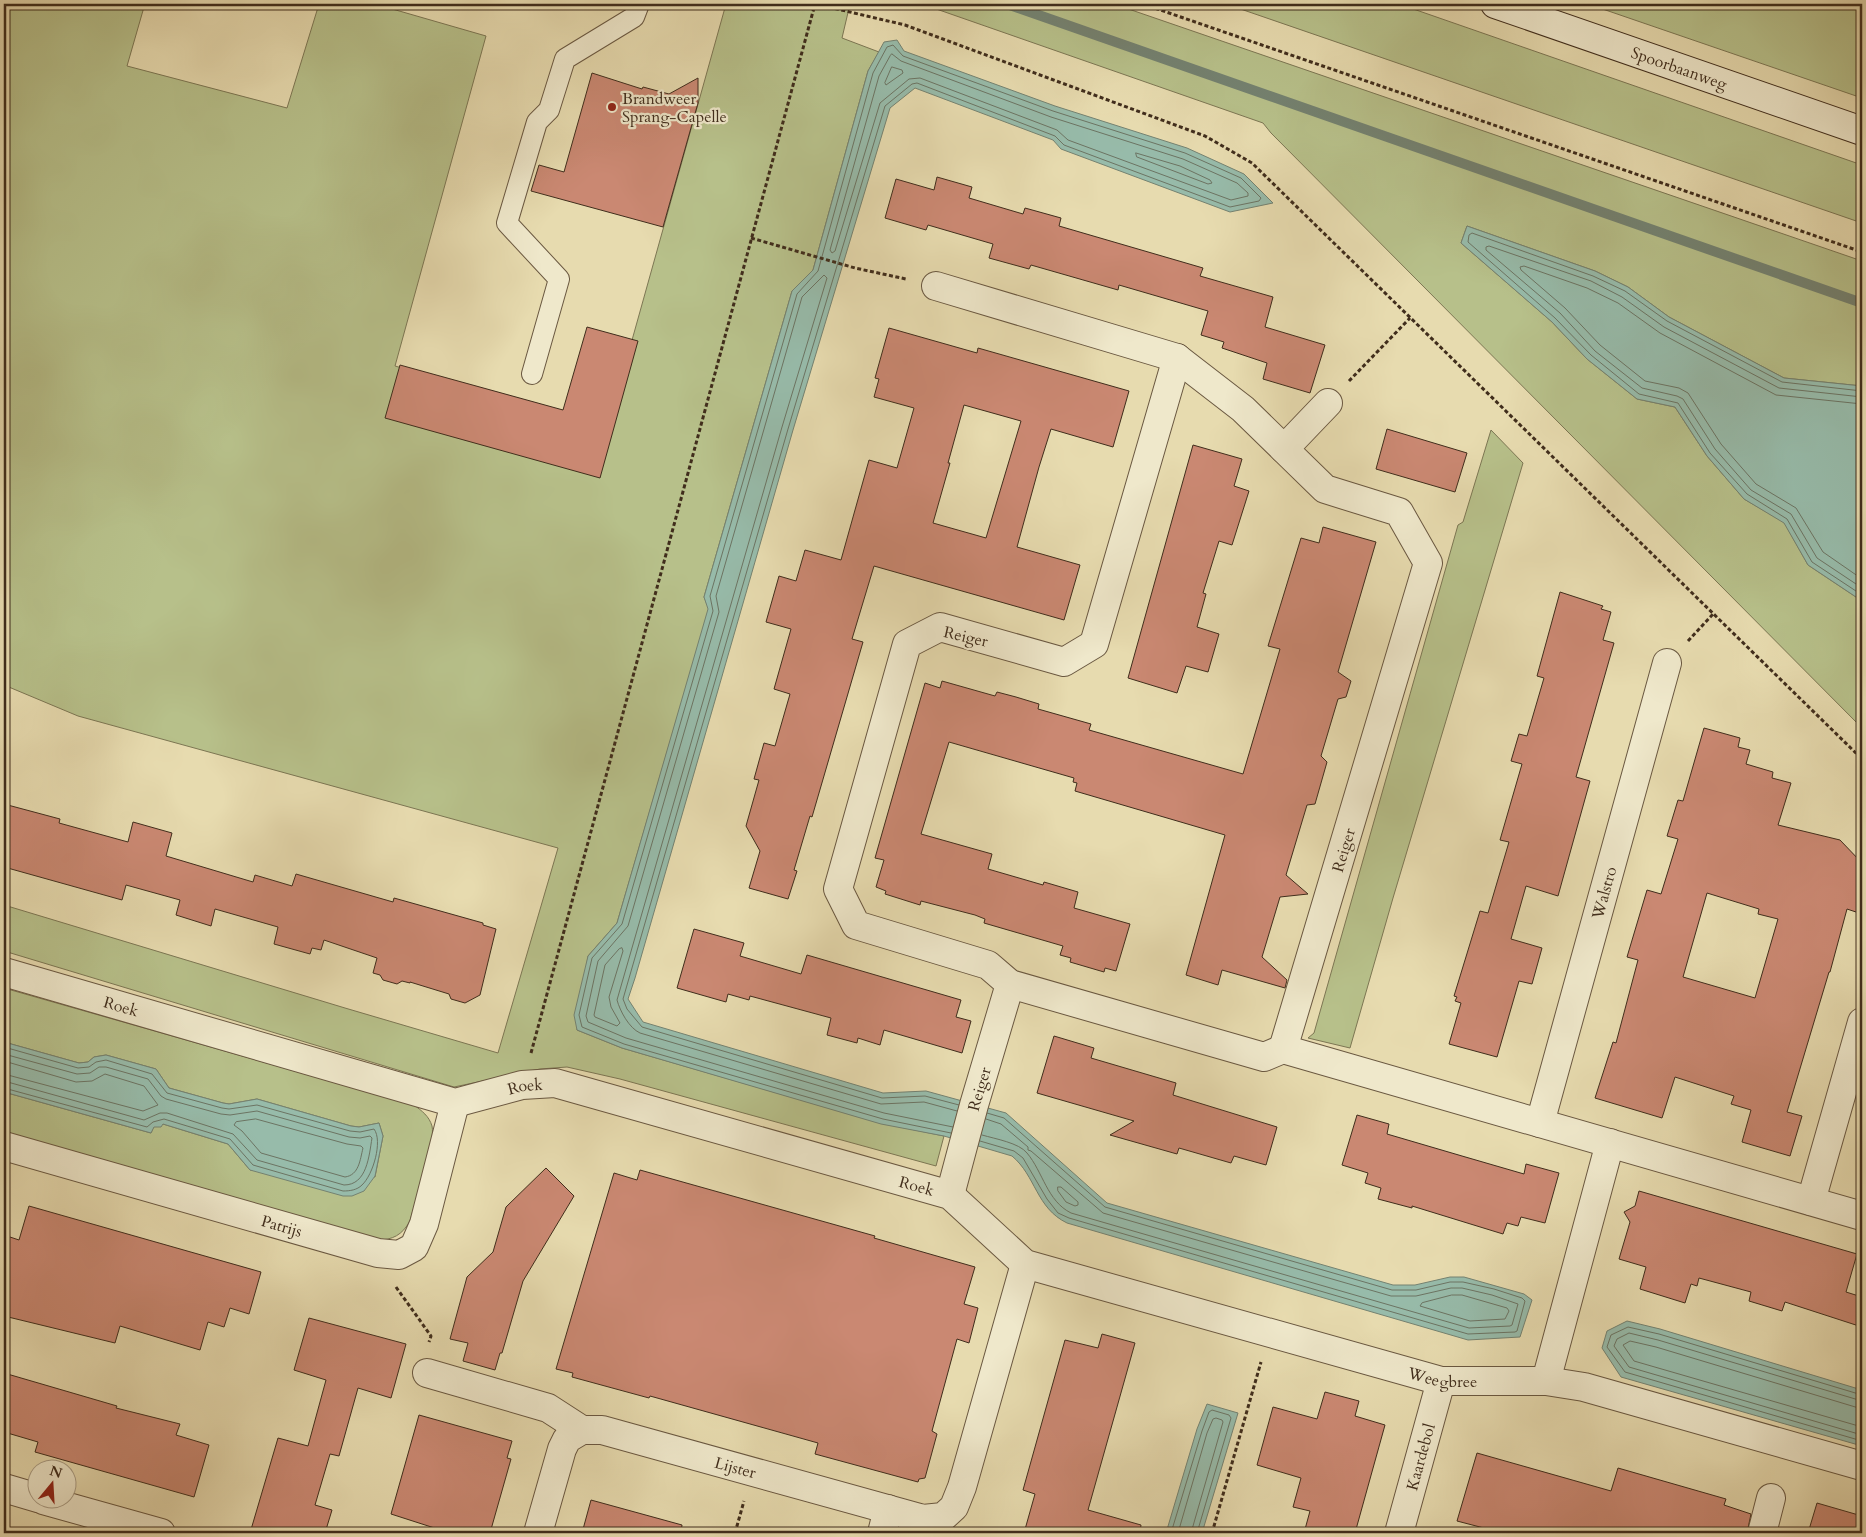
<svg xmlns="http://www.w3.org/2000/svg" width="1866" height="1537" font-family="Cardo,serif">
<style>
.green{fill:#b7c08a;stroke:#7c7653}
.water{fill:#97bbaa;stroke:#748271}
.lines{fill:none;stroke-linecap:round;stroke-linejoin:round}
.shore{stroke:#6c7463;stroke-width:1}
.stream{stroke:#748271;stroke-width:10}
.building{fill:#ca8872;stroke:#402d1c;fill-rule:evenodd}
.lane-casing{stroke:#6a5841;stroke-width:22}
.street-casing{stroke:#6a5841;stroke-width:30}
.secondary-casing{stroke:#402d1c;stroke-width:30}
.path{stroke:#402d1c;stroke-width:3;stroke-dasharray:4 2.5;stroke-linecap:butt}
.lane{stroke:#efe8cb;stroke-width:20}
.street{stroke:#efe8cb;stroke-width:28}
.secondary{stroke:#efe8cb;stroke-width:28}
.poi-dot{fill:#8f2418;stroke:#efe8cb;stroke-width:2}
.labels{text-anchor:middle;stroke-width:4.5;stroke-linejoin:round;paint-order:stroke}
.street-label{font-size:16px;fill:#402d1c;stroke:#efe8cb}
.poi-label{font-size:16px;fill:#402d1c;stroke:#efe8cb;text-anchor:start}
</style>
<rect width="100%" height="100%" fill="#e7dbaf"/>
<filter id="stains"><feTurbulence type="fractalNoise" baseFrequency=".004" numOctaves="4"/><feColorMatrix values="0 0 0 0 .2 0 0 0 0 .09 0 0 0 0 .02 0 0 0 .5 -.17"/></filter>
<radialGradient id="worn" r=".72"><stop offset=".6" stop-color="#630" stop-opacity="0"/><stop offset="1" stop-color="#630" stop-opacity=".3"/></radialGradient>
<g class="green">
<path d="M4,4H133L144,7L127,66L287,108L319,4H375L486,36L395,366L608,426L726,4H850L842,38L879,52L868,71L813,270L792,291L704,597L709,609L617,923L588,956L577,1030L622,1048L881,1123L944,1136L936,1166L620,1079L567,1067L540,1069L454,1087L4,951V905L345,1008L498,1053L558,848L78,716L4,685Z"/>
<path d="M922,4H1114L1862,261V386L1784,378L1669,317L1628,287L1595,271L1467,226L1461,243L1552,322L1587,359L1637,399L1675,407L1707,456L1744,499L1784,522L1808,565L1862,601V728L1271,133L1263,123Z"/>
<path d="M1226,4H1399L1862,165V223Z"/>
<path d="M1588,4H1862V98Z"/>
<path d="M1491,430L1523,463L1393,898L1350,1048L1308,1038L1314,1033L1458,525L1463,522Z"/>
<path d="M4,988L414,1105C422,1111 429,1116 432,1126C436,1142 415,1201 410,1221C402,1235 393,1240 377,1240L4,1134V1092L151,1133L154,1126L163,1124L228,1144L250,1170L375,1177L383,1136L379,1123L359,1127L351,1126L257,1099L229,1104L223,1103L169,1088L156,1069L106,1055L94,1057L88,1062L79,1063L4,1042Z"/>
</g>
<g class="water">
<path d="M897,40L904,51L1055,106L1187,148L1244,174L1273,203L1230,212L1061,149L1053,140L915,88L890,108L793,430L635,978L628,999L643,1022L883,1093L926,1091L1006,1113L1107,1203L1393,1285H1415L1450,1277H1464L1524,1294L1532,1300L1520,1337L1468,1340L1067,1223C1036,1208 1036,1176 1012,1156L944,1136L881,1124L622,1048L577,1030L574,1015L588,956L617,923L708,609L704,597L792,291L813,270L868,71L884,42Z"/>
<path d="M1467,226L1595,271L1628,287L1669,317L1784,378L1862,386V601L1808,565L1784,523L1744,499L1707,456L1675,407L1637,399L1587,359L1552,322L1461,243Z"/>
<path d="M4,1042L79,1063L88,1062L94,1057L106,1055L156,1069L169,1088L223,1103L229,1104L257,1099L351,1126L359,1127L379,1123L383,1136L375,1176L364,1191L352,1196H343L250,1170L228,1144L163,1124L161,1127H154L151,1133L4,1092Z"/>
<path d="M1627,1321L1660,1329L1862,1390V1446L1621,1377L1602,1348L1607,1331Z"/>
<path d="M1207,1404L1238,1413L1202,1533H1166L1197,1429Z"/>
</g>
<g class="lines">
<g class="shore">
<path d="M892,54L901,61L1051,117L1183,159L1237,183L1248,193V196L1231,200L1068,140L1057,130L920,78L909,79L880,103L835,251L832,253L830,250L879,76L890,56Z"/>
<path d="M892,67L902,70L903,73L886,85L885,83Z"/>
<path d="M1136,153L1180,166L1210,180L1212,183L1208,184L1137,157Z"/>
<path d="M1862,391L1782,382L1667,321L1625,291L1593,276L1472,233L1469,235L1468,242L1555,318L1591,355L1639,394L1678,403L1710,453L1747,494L1787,519L1812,562L1862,595"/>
<path d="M1862,397L1779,388L1664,327L1622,297L1591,281L1489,246L1486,247V250L1560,313L1595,351L1642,388L1677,396L1683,399L1715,449L1751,490L1791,514L1817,558L1862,588"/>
<path d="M1862,404L1776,395L1660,333L1618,303L1587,288L1524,266L1520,267L1521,270L1565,308L1600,345L1645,381L1679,388L1688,393L1721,444L1756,484L1796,508L1823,552L1862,579"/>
<path d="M622,948L623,951L609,997L611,1007L620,1023L617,1026L595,1017L594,1015L605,965L619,949Z"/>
<path d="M4,1047L78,1068L89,1067L96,1062L106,1060L152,1074L167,1093L222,1108L229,1109L257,1105L350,1131L360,1132L374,1129C383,1141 373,1175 362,1185C357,1190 350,1191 343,1191L253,1165L230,1139L164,1119L153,1122L147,1127L4,1088"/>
<path d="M4,1054L77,1074L90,1073L99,1067H106L148,1079L161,1096L166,1099L221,1114L230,1115L257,1111L349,1137L360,1138L370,1136L372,1138C369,1156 367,1185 344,1185L257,1160L233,1134L167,1113H160L144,1120L4,1081"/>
<path d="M4,1061L76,1082L92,1081L105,1074L144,1086L158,1105L143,1111L4,1074"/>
<path d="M256,1119L347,1144L361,1146L363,1148C360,1160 359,1175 345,1177L261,1153L242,1131L234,1125L236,1122Z"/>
<path d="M953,1127L884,1113L626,1038L588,1022L586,1016L598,961L628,926L719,612L716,596L802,297L824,275L827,278L782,427L617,1000C620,1011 629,1028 640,1033L881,1104L924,1102L957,1111"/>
<path d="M951,1133L883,1119L624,1044L582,1027L579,1015L592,958L622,924L713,611L710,596L797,294L818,271L873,73L887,47L893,45L903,56L1053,111L1185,153L1241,178L1261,198L1259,201L1230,207L1064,145L1055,136L917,83L912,84L885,106L788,429L623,999L627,1009L642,1027L882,1098L925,1096L959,1105"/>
<path d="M982,1135C996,1139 1019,1143 1027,1153C1043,1172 1047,1201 1071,1213L1469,1328L1510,1326L1512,1325L1518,1304L1492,1295L1462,1288H1451L1416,1296H1391L1103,1213L1031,1151L1028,1150V1147L1001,1124L986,1119"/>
<path d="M980,1141L1014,1151L1023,1158L1047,1199L1058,1213L1069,1218L1468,1334L1515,1332L1517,1331L1525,1301L1522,1298L1494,1289L1463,1282H1450L1416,1290H1392L1105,1207L1004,1118L987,1113"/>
<path d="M1058,1187H1061L1078,1202V1205L1075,1206L1066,1202L1058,1191Z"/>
<path d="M1452,1295H1462L1507,1308L1509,1311L1505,1319L1470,1321L1420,1306L1422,1303Z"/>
<path d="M1862,1395L1659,1334L1628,1327L1611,1335L1607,1347L1625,1372L1862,1441"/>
<path d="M1862,1401L1658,1340L1629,1333L1617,1339L1614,1346L1629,1367L1862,1435"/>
<path d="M1862,1409L1656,1347L1630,1341L1623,1345L1634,1361L1862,1427"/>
<path d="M1171,1533L1202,1431L1209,1412L1212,1410L1229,1415L1231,1418L1197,1533"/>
<path d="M1178,1533L1207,1433L1213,1419L1216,1418L1222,1420L1223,1422L1191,1533"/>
</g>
<path class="stream" d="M1007,4L1862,303"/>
</g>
<g class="building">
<path d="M592,73L642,89L643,87L669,94L698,78V103L663,227L531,191L539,165L564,172Z"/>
<path d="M937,177L972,187L969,198L1023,214L1025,208L1061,218L1059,226L1203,268L1200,276L1273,297L1265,327L1325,345L1310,393L1263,379L1267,363L1222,348L1224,342L1201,335L1208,311L1119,285L1118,290L1031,265L1029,269L989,258L993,244L928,225L926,230L885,218L896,179L934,190Z"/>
<path d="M587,327L638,341L600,478L385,418L400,365L563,410Z"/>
<path d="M889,328L977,353L978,348L1129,391L1113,447L1051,429L1039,467L1017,547L1080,565L1064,620L874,566L852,639L863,642L812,817L810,816L794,870L797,871L788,899L749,888L760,851L746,826L759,780L754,779L764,743L775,746L790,694L774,689L791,629L766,622L779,576L796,581L805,550L841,560L869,460L897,468L914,408L874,397L879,379L875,378ZM964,405L1021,421L986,538L933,523L950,463H948Z"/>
<path d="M1387,429L1467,453L1455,492L1376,469Z"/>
<path d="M1193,445L1242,459L1234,486L1249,491L1232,545L1219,541L1203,593L1206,594L1197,627L1219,634L1208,672L1186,666L1177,693L1128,678Z"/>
<path d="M1323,527L1376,542L1338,672L1351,681L1346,697L1338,699L1321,756L1327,762L1315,804L1307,805L1286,875L1308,894L1280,897L1262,957L1287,980L1285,988L1222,970L1218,985L1186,975L1225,835L1075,791L1077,783L1073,782L1074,778L949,742L921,834L992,854L988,869L1043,885L1044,882L1078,892L1074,908L1130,924L1116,971L1105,968L1104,972L1070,962L1071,958L1060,955L1063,946L984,923L985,919L975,915L921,901L920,905L885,894L886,891L876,887L884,860L875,858L925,683L940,688L942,681L995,696L997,692L1016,697L1039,704L1038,709L1091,724L1089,730L1243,774L1280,649L1268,646L1301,538L1319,543Z"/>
<path d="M1560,592L1603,606L1601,609L1611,612L1603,640L1614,643L1576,777L1590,781L1558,896L1526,886L1511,939L1542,948L1532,984L1519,981L1497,1057L1449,1044L1461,1003L1455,1001L1457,997L1454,996L1480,911L1488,913L1509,842L1500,840L1522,764L1511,761L1519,734L1527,736L1544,678L1537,676Z"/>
<path d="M1704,728L1740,738L1738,747L1750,750L1746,764L1773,772L1772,778L1791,783L1778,825L1840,840L1862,863V914L1847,909L1830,972H1829L1787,1112L1802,1116L1790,1156L1742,1142L1751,1110L1731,1104L1734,1096L1675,1077L1662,1118L1595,1098L1613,1042L1616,1043L1638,960L1627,957L1647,890L1661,894L1678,839L1667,836L1678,800L1683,801ZM1707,893L1759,909L1758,914L1778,919L1755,998L1683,977Z"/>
<path d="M4,804L60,819L59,823L128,842L133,822L172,833L166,856L253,882L255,875L292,886L296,874L393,902L394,898L483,923V925L496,929L480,995L465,1003L451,999L449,994L410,982V983L402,981L397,984L383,980L380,975L373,973L377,958L324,940L321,950L312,948L310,954L274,944L278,927L215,909L211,926L176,915L180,900L126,885L122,900L4,867Z"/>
<path d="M694,929L744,943L740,956L801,974L807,955L961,1000L956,1017L971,1021L962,1053L884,1030L880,1045L858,1038L857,1043L827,1035L831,1018L750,996L749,1000L728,994L726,1002L677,988Z"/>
<path d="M1054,1036L1094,1048L1091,1058L1176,1083L1173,1095L1277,1127L1266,1165L1234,1156L1231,1163L1179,1148L1177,1154L1110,1135L1134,1121L1037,1093Z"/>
<path d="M1357,1115L1389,1124L1387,1134L1462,1156L1524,1174L1526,1164L1559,1173L1545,1223L1521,1217L1518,1226L1507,1223L1503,1234L1412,1206V1208L1378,1199L1381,1188L1365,1183L1368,1173L1342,1165Z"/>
<path d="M546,1168L574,1196L523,1281L502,1353H500L495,1370L463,1361L468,1343L450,1339L467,1277L493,1252L506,1207Z"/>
<path d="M640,1170L875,1236L874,1238L975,1267L964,1304L978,1308L969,1343L957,1339L932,1431L937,1434L925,1478L919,1479L918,1482L815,1454L818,1443L650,1396L649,1398L572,1377L573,1373L556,1369L614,1173L637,1180Z"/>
<path d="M1639,1191L1857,1254L1846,1292L1862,1297V1327L1785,1302L1782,1311L1749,1301L1751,1292L1699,1278L1697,1286L1691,1284L1685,1303L1640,1289L1646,1267L1619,1259L1630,1222L1624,1212L1635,1206Z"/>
<path d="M29,1206L261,1272L249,1314L230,1308L224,1327L208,1322L200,1350L120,1326L115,1343L4,1316V1235L19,1240Z"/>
<path d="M309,1318L406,1344L391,1398L358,1388L339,1456L330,1454L315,1505L332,1510L325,1533H250L278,1438L308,1446L326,1380L294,1370Z"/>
<path d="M1102,1334L1135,1343L1088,1510L1141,1525L1140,1533H1024L1035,1494L1023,1490L1065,1340L1098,1348Z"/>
<path d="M4,1373L117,1406L116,1408L180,1424L176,1435L209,1445L194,1497L35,1452L38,1442L4,1432Z"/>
<path d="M1325,1392L1359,1401L1355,1416L1385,1425L1355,1533H1304L1310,1511L1293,1507L1301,1478L1257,1465L1273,1407L1317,1419Z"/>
<path d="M419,1415L512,1441L507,1458L511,1459L490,1533H450L391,1514Z"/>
<path d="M1477,1453L1611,1491L1618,1468L1726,1499L1724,1505L1751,1514L1747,1533H1503L1457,1521Z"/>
<path d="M591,1500L682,1525L681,1533H582Z"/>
<path d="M1817,1503L1862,1516V1533H1808Z"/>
</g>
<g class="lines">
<defs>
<path id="lane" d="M532,374L559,279L507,223L537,122L549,110L565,59L634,17L639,4"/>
<g id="street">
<path d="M936,286L1177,358L1243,409L1325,489L1399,512L1428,563L1283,1049"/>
<path d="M1177,358L1094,644L1064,662L940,627L907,644L838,889L856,925L988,965L1010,984L1264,1057L1283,1049"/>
<path d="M1284,449L1328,403"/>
<path id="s1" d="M4,972L455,1103L522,1085L555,1083L950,1195L1025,1264L1441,1381H1546L1584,1387L1862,1466"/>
<path d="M1283,1049L1862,1216"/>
<path id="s2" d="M1540,1123L1667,663"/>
<path id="s3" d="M4,1146L378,1253L399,1255L414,1247L424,1224L455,1103"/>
<path id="s4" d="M950,1195L974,1105L1010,984"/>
<path d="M1811,1201L1862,1022"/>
<path id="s5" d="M427,1373L548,1408L582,1430H602L923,1519L943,1517L954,1507L962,1487L1025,1264"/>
<path d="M1546,1381L1610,1143"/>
<path d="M4,1488L38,1498"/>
<path d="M43,1500L161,1533"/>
<path d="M538,1533L562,1449L567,1439L582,1430"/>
<path d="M882,1533L888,1509"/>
<path id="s6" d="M1399,1533L1441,1381"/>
<path d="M1762,1533L1771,1498"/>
</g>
<g id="secondary">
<path id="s7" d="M1495,4L1862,131"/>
</g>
</defs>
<use href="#lane" class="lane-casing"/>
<use href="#street" class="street-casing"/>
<use href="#secondary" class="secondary-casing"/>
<g class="path">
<path d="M816,4L905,25L1205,136L1252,163L1862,759"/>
<path d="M1143,4L1862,252"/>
<path d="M751,238L855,268L906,279"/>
<path d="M1349,381L1410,318"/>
<path d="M1688,641L1713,614"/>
<path d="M531,1053L815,4"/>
<path d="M396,1287L431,1336L429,1342"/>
<path d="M735,1533L744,1501"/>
<path d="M1212,1533L1261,1362"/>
</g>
<use href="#lane" class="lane"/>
<use href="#street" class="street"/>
<use href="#secondary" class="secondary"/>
</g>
<circle class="poi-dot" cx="612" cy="107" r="5"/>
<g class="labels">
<g class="street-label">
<text dy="6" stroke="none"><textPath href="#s7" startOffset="195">Spoorbaanweg</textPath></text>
<text transform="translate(966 636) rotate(13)" y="6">Reiger</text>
<text transform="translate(1343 850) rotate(-73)" y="6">Reiger</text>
<text dy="6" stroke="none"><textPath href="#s2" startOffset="239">Walstro</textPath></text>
<text dy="6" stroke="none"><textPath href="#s1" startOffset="122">Roek</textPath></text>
<text dy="6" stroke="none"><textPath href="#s1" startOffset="542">Roek</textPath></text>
<text dy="6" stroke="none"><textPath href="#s4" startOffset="110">Reiger</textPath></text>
<text dy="6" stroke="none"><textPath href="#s1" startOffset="948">Roek</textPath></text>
<text dy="6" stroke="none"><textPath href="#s3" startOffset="289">Patrijs</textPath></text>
<text dy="6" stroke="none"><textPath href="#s1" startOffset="1518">Weegbree</textPath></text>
<text dy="6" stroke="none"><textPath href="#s6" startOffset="79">Kaardebol</textPath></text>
<text dy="6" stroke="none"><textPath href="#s5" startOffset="325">Lijster</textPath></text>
</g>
<g class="poi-label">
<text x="622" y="104">Brandweer<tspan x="622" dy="18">Sprang-Capelle</tspan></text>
</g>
</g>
<rect width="1866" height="1537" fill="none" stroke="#e7dbaf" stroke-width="20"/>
<rect x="5" y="5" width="1856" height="1527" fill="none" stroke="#402d1c" stroke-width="2.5"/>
<rect x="10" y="10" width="1846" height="1517" fill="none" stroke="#402d1c"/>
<g transform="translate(52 1484) rotate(18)"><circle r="24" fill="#efe8cb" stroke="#a99d85"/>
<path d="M0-4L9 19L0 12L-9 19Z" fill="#8f2418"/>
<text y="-8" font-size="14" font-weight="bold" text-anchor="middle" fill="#402d1c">N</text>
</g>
<rect width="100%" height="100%" filter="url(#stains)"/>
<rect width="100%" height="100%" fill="url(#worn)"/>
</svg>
